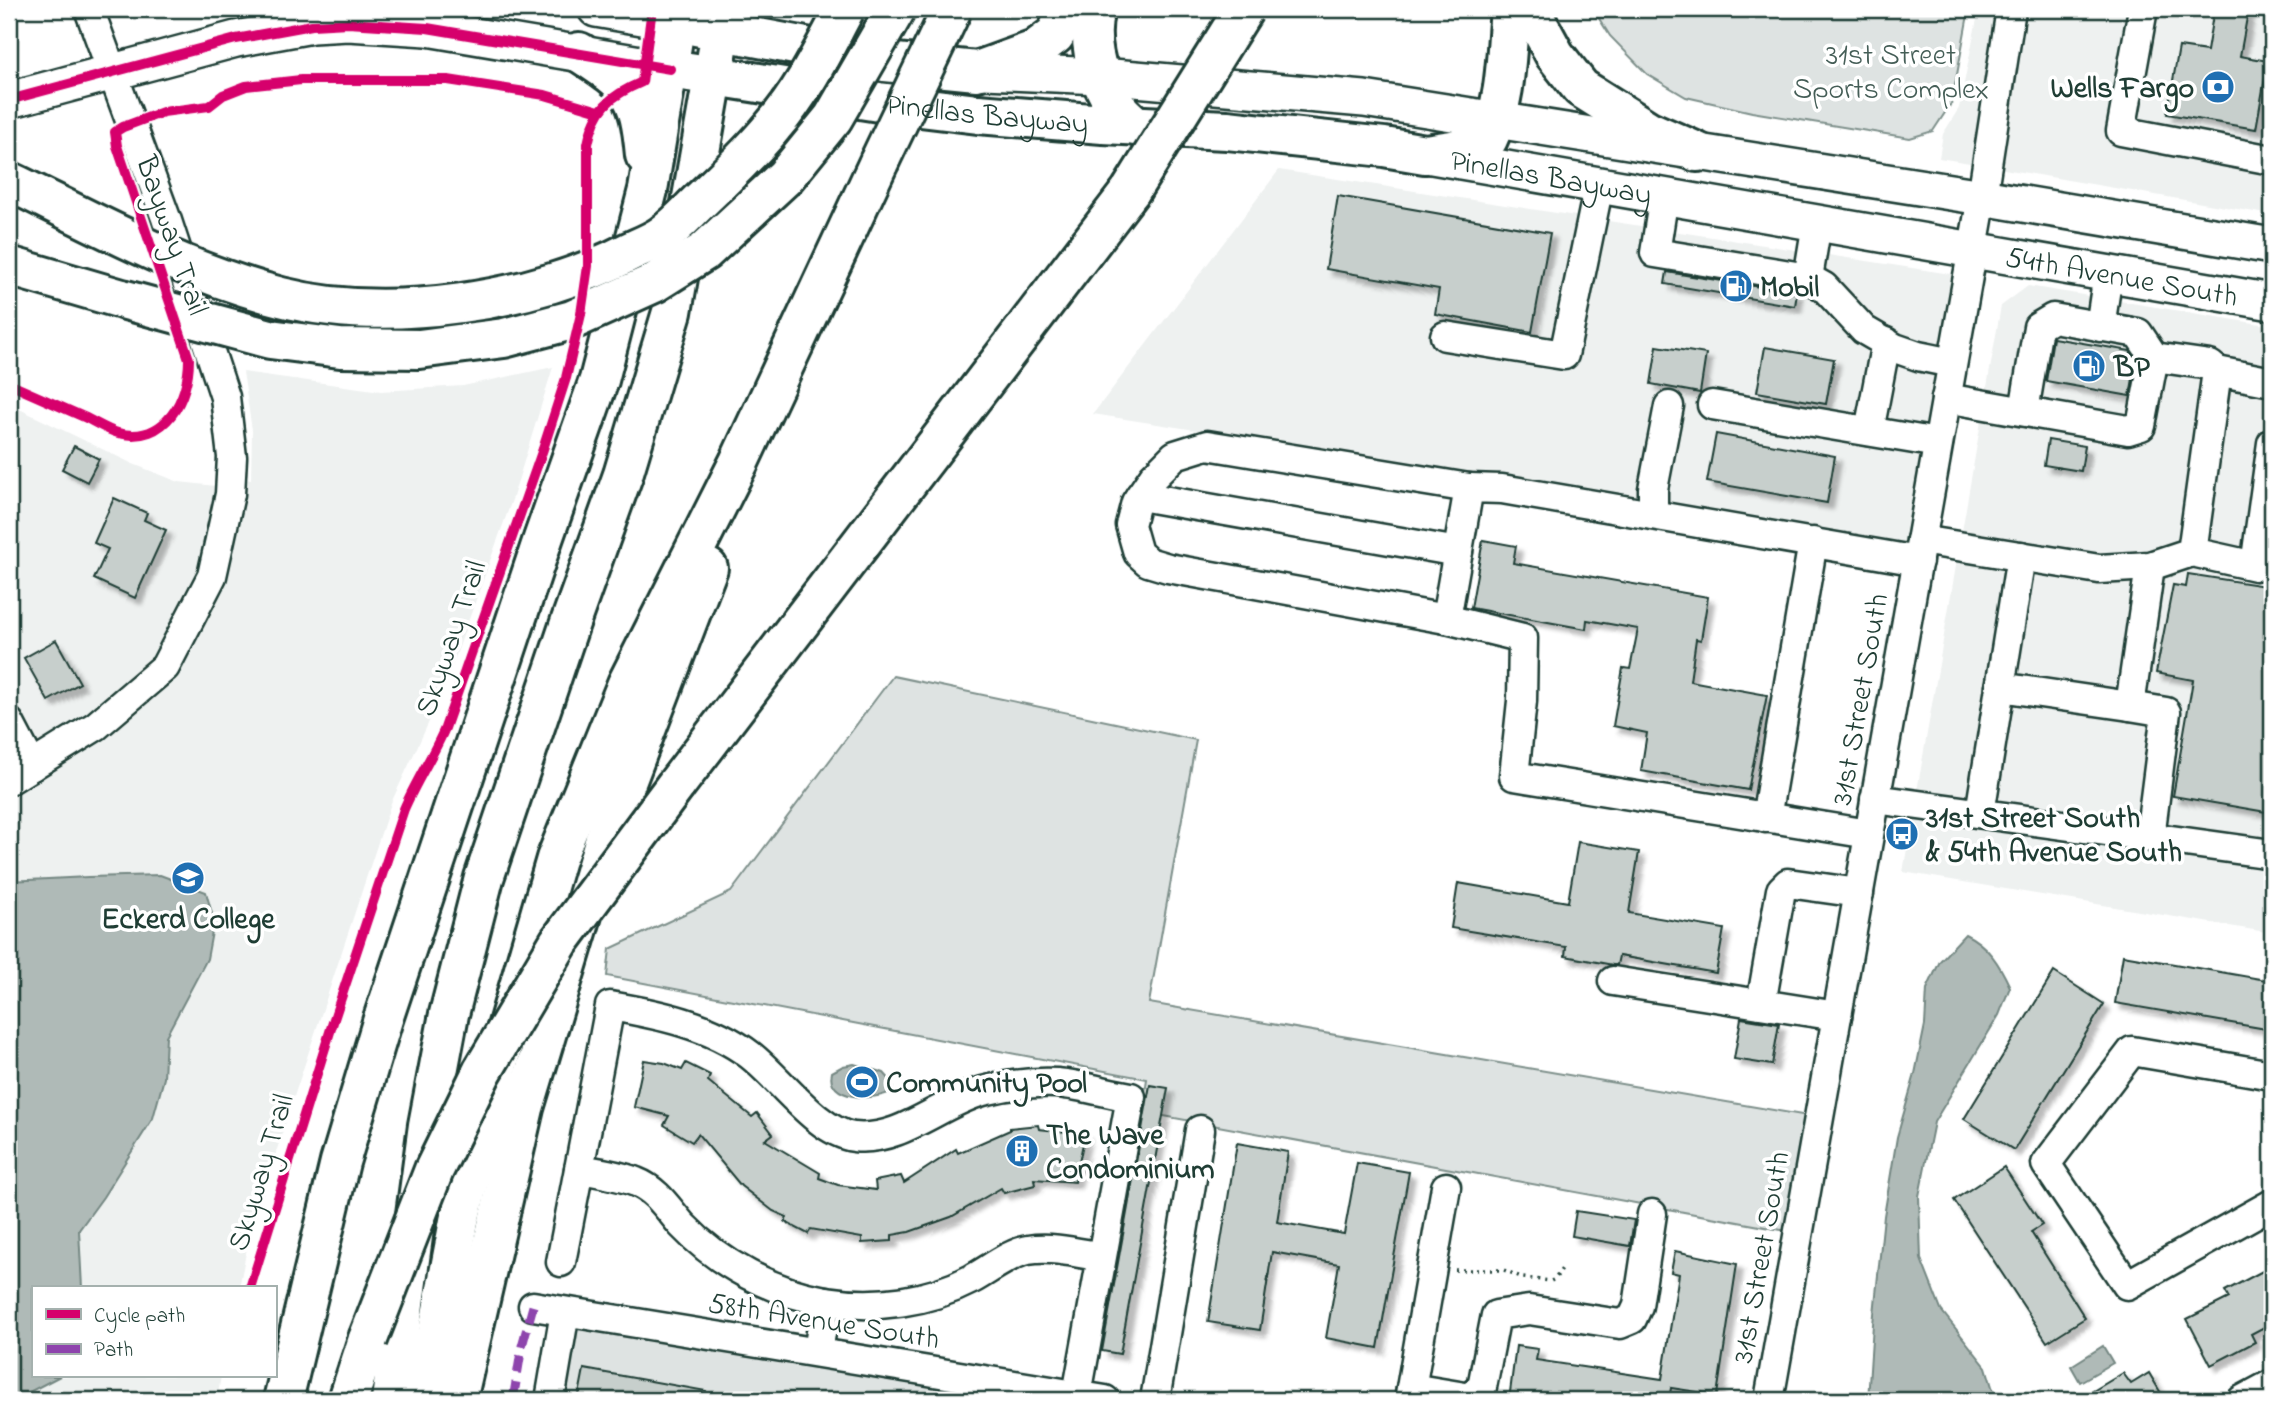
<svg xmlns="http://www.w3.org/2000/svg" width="2281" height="1409" font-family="'Indie Flower',sans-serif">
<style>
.built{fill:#eef1f0}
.green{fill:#dee3e2;stroke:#7e908b;stroke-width:2}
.water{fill:#afbab7;stroke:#758883;stroke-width:2}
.building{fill:#c7cfcc;stroke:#1f3d34;stroke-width:2;filter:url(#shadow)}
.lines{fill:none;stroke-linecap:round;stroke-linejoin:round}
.minor-casing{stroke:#1f3d34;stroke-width:33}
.major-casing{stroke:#1f3d34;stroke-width:40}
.highway-casing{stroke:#1f3d34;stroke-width:44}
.path{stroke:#1f3d34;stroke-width:3.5;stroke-dasharray:2 5;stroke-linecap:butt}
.minor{stroke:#fff;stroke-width:28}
.major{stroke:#fff;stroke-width:35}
.highway{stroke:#fff;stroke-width:38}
.highway-bridge-casing{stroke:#1f3d34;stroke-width:44;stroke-linecap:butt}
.highway-bridge{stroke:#fff;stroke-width:38}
.quiet{stroke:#8e44ad;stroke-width:9;stroke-dasharray:18 9;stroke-linecap:butt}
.cycleway-casing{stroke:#fff;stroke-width:15}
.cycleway{stroke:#d6006c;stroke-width:10}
.labels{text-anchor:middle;stroke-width:7;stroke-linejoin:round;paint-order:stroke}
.park-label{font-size:30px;fill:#455e57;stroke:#fff}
.poi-label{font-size:30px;font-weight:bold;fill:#1f3d34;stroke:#fff;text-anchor:start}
.street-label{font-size:30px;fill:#1f3d34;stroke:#fff}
</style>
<defs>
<filter id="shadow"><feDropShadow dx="6" dy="6" stdDeviation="2" flood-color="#0004"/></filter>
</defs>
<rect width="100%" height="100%" fill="#fff"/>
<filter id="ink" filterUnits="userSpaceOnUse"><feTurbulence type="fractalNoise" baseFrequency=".0143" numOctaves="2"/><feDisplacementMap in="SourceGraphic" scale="14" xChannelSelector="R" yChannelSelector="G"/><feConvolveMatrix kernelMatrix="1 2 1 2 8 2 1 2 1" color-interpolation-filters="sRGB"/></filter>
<g filter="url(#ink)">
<g class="built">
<path d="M1979,9H2000L1976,164L1939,158L1943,134L1959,108Z"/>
<path d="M2022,9H2272V215L1998,168Z"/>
<path d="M1279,170L1957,275L1909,546L1586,491L1093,414Z"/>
<path d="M2028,286L2272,326V933L1903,872L2001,306Z"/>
<path d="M553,367L513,497L442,694L391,803L284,1127L248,1243L239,1288H33V1376H221L217,1400H9V404L133,464L179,482L216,486L251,479L252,430L243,372L381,391L463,386Z"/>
</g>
<g class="green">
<path d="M1593,9H1969L1952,102L1933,131L1910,138L1752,112L1686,97L1647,74L1610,36Z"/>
<path d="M893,676L1196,740L1149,1003L1808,1116L1787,1231L1142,1112L1147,1079L607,976L610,949L731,892Z"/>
<path d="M554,1322L1029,1400H543Z"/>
</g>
<g class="water">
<path d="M160,875L206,892L214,921L207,959L166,1036L164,1078L153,1118L103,1197L79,1230L82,1288H33V1376H60L14,1400H9V881L88,877Z"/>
<path d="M1965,934C1988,945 2000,965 2010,987L1999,1015L1934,1122L1919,1196L1921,1259L1941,1310L1986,1367L1996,1400H1868L1873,1324L1884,1216L1897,1137L1915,1074L1925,1025L1927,989L1940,961Z"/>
<path d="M854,1064L884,1073L893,1083L892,1091C875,1102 825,1100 832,1072L843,1066Z"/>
<path d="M2103,1346L2113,1363L2080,1382L2071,1366Z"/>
</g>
<g class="building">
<path d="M2214,9L2248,12L2240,56L2268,61L2256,129L2167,114L2179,47L2207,51Z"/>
<path d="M1338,196L1550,233L1532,332L1435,314L1439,289L1326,269Z"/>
<path d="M1667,272L1797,293L1795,306L1665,284Z"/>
<path d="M2053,338L2130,351L2136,361L2130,396L2046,381Z"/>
<path d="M1657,346L1706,354L1700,393L1651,384Z"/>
<path d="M1765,347L1834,359L1826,404L1757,392Z"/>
<path d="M1716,434L1835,456L1827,503L1707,482Z"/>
<path d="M2048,440L2085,446L2081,471L2044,465Z"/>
<path d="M74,446L99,459L87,482L62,469Z"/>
<path d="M114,498L147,513L144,520L166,530L135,598L94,579L108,549L94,543Z"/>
<path d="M1483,540L1516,546L1513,563L1708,597L1701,640L1696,639L1690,681L1767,695L1748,790L1641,771L1647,733L1613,726L1623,668L1630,669L1638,629L1587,620L1586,629L1471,608Z"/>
<path d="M2188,574L2272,587V813L2173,796L2193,680L2156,673L2173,585L2186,587Z"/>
<path d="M56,640L80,683L48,701L24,658Z"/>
<path d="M1578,842L1639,852L1629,913L1724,929L1716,973L1619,956L1617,965H1613L1565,956L1566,947L1451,928L1458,883L1568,902Z"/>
<path d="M2123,955L2272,981V1030L2115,1003Z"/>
<path d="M2054,972L2104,1004L2014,1150L1964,1119Z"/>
<path d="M1741,1018L1779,1024L1772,1065L1734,1059Z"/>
<path d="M644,1060L664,1063L682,1070L686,1063L710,1075L708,1081L752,1117L757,1113L773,1134L765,1140L820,1173L819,1178L838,1185L876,1190L875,1181L901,1176L904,1183L956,1149L958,1153L1010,1130V1128L1038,1125L1039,1129L1085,1134L1075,1182L1034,1179L1035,1185L1004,1193L1001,1188L951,1217L909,1232L892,1235V1241L862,1243V1238L811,1229L808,1234L785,1222L787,1217L773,1211L741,1186L698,1134L692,1142L664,1125L669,1116L634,1107Z"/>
<path d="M1150,1085L1168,1088L1120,1354L1102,1351Z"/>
<path d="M1237,1143L1288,1152L1277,1222L1344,1234L1357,1163L1409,1172L1378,1348L1326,1338L1339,1264L1272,1252L1260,1330L1208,1322Z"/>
<path d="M2004,1167L2042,1225L2031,1232L2085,1318L2047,1342L1954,1200Z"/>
<path d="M1576,1211L1634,1220L1630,1246L1572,1236Z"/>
<path d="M1675,1251L1737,1264L1717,1395L1671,1388L1669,1400H1509L1516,1346L1538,1349L1536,1360L1662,1379L1679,1274L1671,1272Z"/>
<path d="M2272,1266V1323L2251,1334L2255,1342L2211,1365L2187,1319L2229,1298L2225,1291Z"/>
<path d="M584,1369L706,1391L705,1400H578Z"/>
<path d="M2123,1373L2131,1384L2149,1373L2165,1400H2078Z"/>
</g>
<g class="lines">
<defs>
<g id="minor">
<path d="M2143,9L2121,131L2272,160"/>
<path d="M1664,196L1655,253L1808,278L1817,223"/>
<path d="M1808,278L1824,287L1864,330L1895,348L1918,356L1952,363"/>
<path d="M2100,327L2108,274"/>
<path d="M1445,336L1564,355L1599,185"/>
<path d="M1946,398L2128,430L2141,426L2154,357L2210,365L2217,371"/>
<path d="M1712,405L1938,443"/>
<path d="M2024,411L2038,327L2053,318L2138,333L2154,357"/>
<path d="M1869,431L1886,342"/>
<path d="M1140,496L1458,552"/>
<path d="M1653,515V489L1669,406"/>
<path d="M1921,540L2099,569L2150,566L2192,552L2217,371L2272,382"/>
<path d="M2192,552L2255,566L2272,443"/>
<path d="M1446,619L1168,568L1148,562L1138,553L1130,525L1136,502L1153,477L1175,455L1207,445L1469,488"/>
<path d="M2000,687L2130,706"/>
<path d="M9,722L32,766"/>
<path d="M9,780L96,726L165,667L212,576L230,494L232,457L225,397L166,218L89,9"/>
<path d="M1875,799L2272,854"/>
<path d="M1980,813L2021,556"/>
<path d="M1766,818L1813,542"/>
<path d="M1869,834L1514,776L1522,701L1523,638L1446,619L1469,488L1502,489L1918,561"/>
<path d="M2150,837L2166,712L2130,706L2150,566"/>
<path d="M1613,981L1837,1016"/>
<path d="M1761,1004L1781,890L1788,883L1859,893"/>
<path d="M2272,1075L2132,1051L2046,1164L2127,1285L2272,1204"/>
<path d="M561,1262L579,1169"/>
<path d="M533,1306L1105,1400"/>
<path d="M818,1352L826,1301"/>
<path d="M1411,1388L1471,1398L1482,1387L1496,1315L1529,1310L1620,1324L1632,1319L1638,1306L1652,1214"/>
<path d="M550,1400L565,1312"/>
<path d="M1076,1400L1131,1097C1107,1093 1081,1085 1057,1083C1033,1082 1006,1085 983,1091C939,1103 901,1142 854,1137C817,1132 780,1078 750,1055C711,1025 658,1014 610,1006L579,1169C597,1172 619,1175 636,1182C657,1190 668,1209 682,1225C719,1264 774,1293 826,1301C876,1309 928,1302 972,1279C987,1271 1012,1252 1028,1250C1053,1246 1078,1253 1102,1257"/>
<path d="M1155,1400L1200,1130"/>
<path d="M1409,1400L1446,1187"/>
<path d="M1769,1400L1982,197L2011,9"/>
<path d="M2242,1400L2272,1384"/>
</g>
<g id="major">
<path d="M596,9L677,23"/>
<path d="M984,71L1101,76L1364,99L1982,197L2272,246"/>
<path d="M9,100L236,39L312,25L348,23L427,28L670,69"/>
<path id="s1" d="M1432,156L2272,302"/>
</g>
<g id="highway">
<path d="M1095,9C1087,37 1095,71 1109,96C1115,108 1126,117 1136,126"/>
<path d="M1530,9L1555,55L1581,88L1649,131L1697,152"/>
<path d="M696,26L885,62L977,71L1035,50L1055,35L1070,9"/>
<path d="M579,52C631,86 639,92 645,155"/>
<path id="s2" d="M689,72L879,102L978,114L1103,124L1227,130L1384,147L1425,154L1465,148L1488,139C1507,100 1506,52 1510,9"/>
<path d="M9,266L122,299"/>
<path d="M676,785L1131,190"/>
<path d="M283,1400L340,1162L383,1019L543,539L599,380L648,190L678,9"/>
<path d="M348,1400L368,1339"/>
<path d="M391,1400L428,1125L449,1014L484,878L570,623L623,475L672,312L725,9"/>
<path d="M425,1400L459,1221L507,1028L556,859L627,684L739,462L879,162"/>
<path d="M457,1400L524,1108L607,832L708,568"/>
</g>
</defs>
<use href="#minor" class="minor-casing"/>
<use href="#major" class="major-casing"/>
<use href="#highway" class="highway-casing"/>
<path class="path" d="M1455,1270H1504L1523,1278L1551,1281L1555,1279L1563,1267"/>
<use href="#minor" class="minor"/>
<use href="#major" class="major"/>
<use href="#highway" class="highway"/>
<defs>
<g id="highway-bridge">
<path d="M879,162L952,9"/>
<path d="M9,181C97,224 186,273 281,297C387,324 535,302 631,251C642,246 655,241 664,234C678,224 690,210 703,198C727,175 752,152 773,126C803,92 824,48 845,9"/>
<path d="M1131,190L1244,9"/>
<path d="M122,299L270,339L340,348L419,349L504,338L572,320L654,283L705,251L785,177L833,118L896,9"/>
<path d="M368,1339L434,1170L482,1072L559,942L676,785"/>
</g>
</defs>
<use href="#highway-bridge" class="highway-bridge-casing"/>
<use href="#highway-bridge" class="highway-bridge"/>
<path class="quiet" d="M513,1400L522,1346L533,1306"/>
<defs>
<g id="cycleway">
<path d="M9,100L236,39L312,25L348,23L427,28L670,69"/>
<path d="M9,384C34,395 59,406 84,417C95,422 107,430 118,433C166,445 189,398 189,359L117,146L115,132L123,127L163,112L209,106L223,95L246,86L301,80H448L545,95L599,111"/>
<path d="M250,1288L334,1019L404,809C416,781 433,756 445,728L543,449L566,378L581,314L588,266V144C595,109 609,96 642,82L652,9"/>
</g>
</defs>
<use href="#cycleway" class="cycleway-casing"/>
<use href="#cycleway" class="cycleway"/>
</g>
</g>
<defs>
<symbol id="bank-disc" viewBox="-11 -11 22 22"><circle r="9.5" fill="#1f6fb2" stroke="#fff"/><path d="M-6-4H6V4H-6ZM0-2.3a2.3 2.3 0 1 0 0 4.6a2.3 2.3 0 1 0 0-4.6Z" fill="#fff"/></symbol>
<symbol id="fuel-disc" viewBox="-11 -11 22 22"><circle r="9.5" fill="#1f6fb2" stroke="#fff"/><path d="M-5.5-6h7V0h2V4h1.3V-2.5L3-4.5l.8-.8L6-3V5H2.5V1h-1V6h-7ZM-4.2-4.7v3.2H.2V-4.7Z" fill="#fff"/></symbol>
<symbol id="bus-disc" viewBox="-11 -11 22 22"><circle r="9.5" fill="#1f6fb2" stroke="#fff"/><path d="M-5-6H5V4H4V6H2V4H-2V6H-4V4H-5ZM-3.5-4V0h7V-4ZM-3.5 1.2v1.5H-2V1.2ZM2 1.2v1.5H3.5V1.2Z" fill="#fff"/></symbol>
<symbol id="university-disc" viewBox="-11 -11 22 22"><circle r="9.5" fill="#1f6fb2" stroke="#fff"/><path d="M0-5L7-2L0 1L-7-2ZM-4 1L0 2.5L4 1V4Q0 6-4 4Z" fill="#fff"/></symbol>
<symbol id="stadium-disc" viewBox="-11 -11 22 22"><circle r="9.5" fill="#1f6fb2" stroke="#fff"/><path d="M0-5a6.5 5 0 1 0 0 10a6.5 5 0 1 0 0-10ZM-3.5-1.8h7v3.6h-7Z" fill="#fff"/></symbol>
<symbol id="building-disc" viewBox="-11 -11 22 22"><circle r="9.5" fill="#1f6fb2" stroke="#fff"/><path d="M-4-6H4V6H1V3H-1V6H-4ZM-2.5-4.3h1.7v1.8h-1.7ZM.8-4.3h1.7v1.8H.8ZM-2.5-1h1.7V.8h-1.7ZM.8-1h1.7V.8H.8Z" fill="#fff"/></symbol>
</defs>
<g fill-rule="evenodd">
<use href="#bank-disc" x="2199" y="68" width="38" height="38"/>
<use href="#fuel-disc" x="1717" y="267" width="38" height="38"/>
<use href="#fuel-disc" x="2070" y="347" width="38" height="38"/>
<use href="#bus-disc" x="1883" y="815" width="38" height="38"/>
<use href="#university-disc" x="169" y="859" width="38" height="38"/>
<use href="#stadium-disc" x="843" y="1063" width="38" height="38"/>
<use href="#building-disc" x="1003" y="1132" width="38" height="38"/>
</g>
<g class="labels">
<g class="park-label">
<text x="1891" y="64">31st Street<tspan x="1891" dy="34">Sports Complex</tspan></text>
</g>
<g class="poi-label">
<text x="2194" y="97" text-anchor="end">Wells Fargo</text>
<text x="1760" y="296">Mobil</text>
<text x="2114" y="376">BP</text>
<text x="1926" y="827">31st Street South<tspan x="1926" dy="34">&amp; 54th Avenue South</tspan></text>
<text x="188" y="928" text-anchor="middle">Eckerd College</text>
<text x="886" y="1092">Community Pool</text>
<text x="1046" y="1144">The Wave<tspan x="1046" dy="34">Condominium</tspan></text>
</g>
<g class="street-label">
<text dy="10" stroke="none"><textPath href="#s2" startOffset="301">Pinellas Bayway</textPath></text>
<text dy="10" stroke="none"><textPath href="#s1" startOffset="121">Pinellas Bayway</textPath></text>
<text transform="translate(173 235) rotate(71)" y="10">Bayway Trail</text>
<text dy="10" stroke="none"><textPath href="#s1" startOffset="700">54th Avenue South</textPath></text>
<text transform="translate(450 638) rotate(-71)" y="10">Skyway Trail</text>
<text transform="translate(1859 699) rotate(-80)" y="10">31st Street South</text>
<text transform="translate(260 1172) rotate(-73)" y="10">Skyway Trail</text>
<text transform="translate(1760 1257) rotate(-80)" y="10">31st Street South</text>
<text transform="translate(824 1320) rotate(9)" y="10">58th Avenue South</text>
</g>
</g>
<rect width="2281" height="1409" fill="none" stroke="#fff" stroke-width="35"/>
<rect x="18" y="18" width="2246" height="1374" fill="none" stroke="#1f3d34" stroke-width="2.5" filter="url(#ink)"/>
<rect x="32" y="1286" width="245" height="91" fill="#ffffff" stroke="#a5b1ae" stroke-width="2"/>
<rect x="46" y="1309" width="35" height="10" fill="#d6006c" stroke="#a5b1ae" stroke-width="2"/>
<text x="94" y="1322" font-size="21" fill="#1f3d34">Cycle path</text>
<rect x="46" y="1344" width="35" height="10" fill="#8e44ad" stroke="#a5b1ae" stroke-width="2"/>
<text x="94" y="1356" font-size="21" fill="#1f3d34">Path</text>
</svg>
